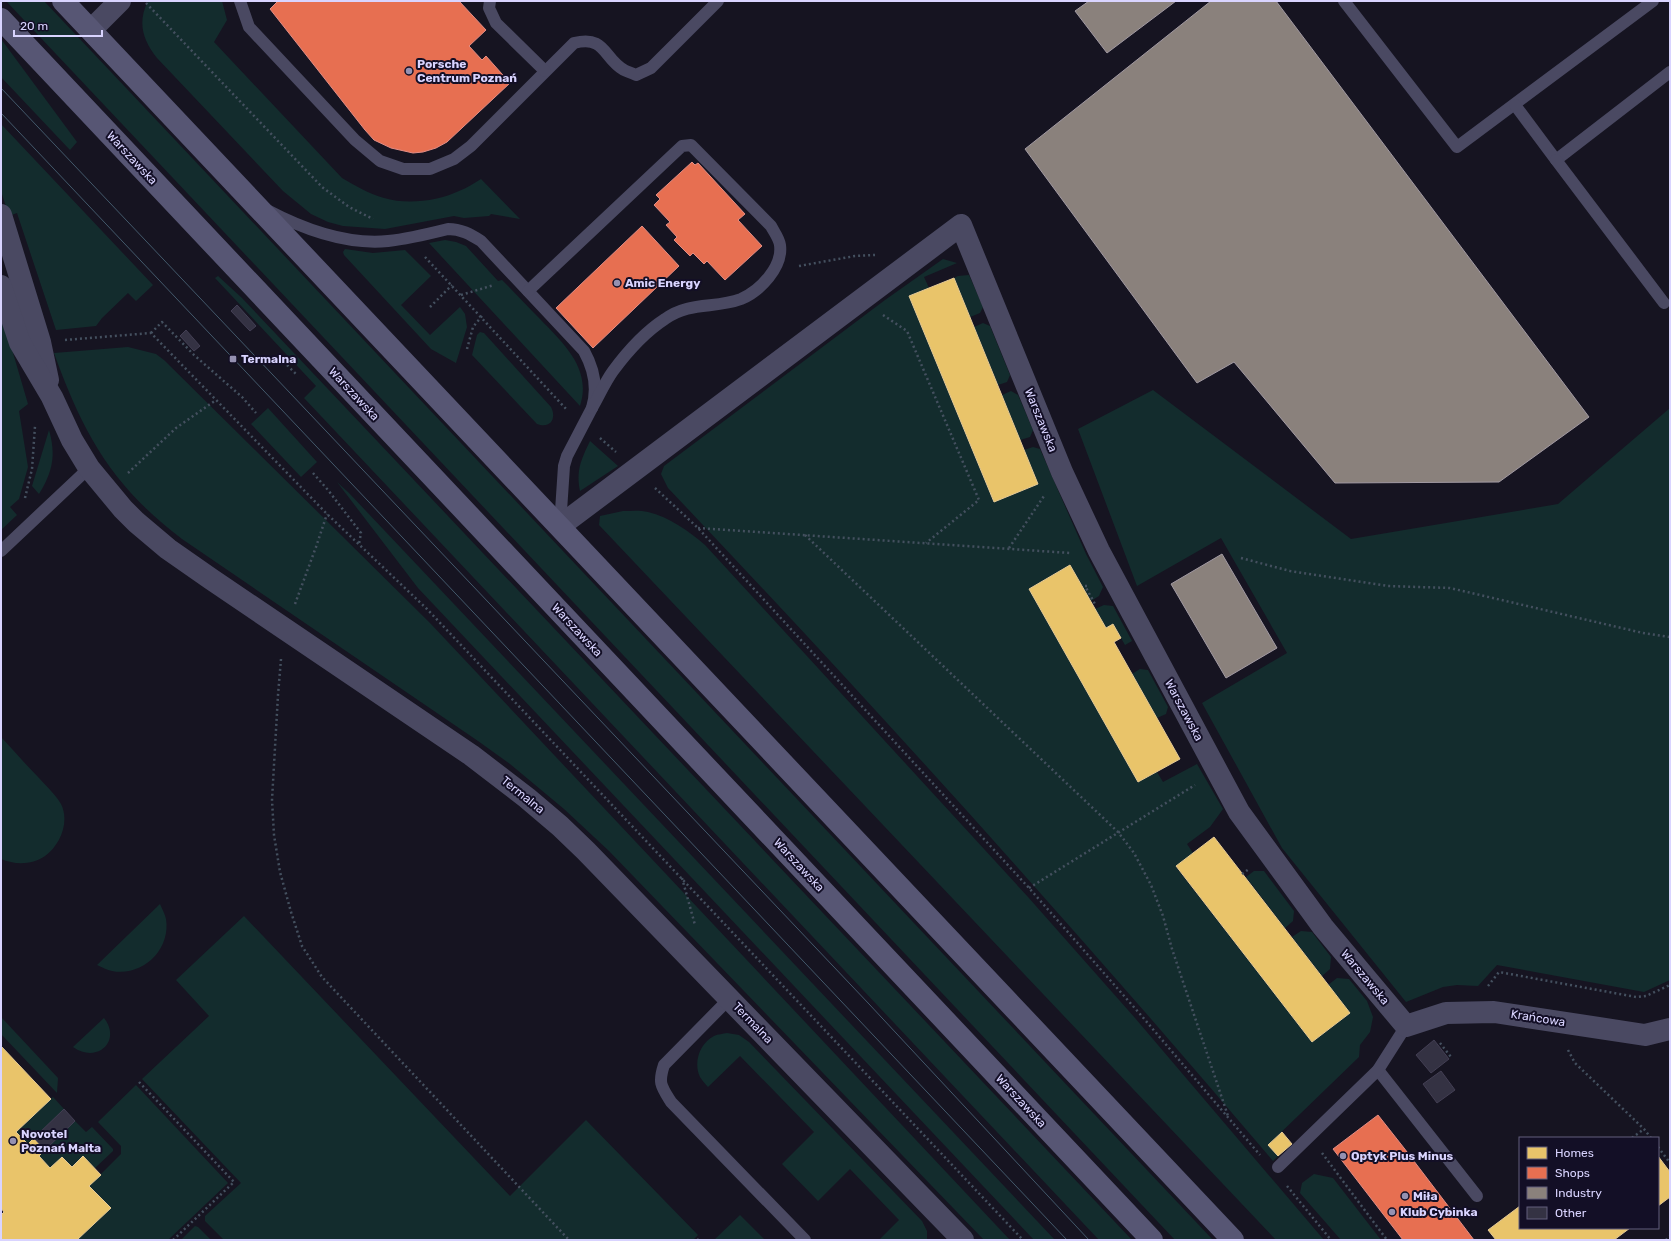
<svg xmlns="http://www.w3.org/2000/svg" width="1671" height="1241" font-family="Rubik,sans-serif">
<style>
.green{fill:#132c2d}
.homes{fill:#e9c46a;stroke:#e4c997}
.shops{fill:#e76f51;stroke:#e38d85}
.industry{fill:#8a817c;stroke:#a29aa3}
.building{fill:#343243;stroke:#433f54}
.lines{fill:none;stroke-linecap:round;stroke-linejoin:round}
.path{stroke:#44505f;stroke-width:2.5;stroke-dasharray:2 3;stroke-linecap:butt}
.lane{stroke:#4a4962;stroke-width:12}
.street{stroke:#4a4962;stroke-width:22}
.secondary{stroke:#575674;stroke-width:22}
.tram{stroke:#43596b;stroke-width:1}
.poi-dot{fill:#9591b1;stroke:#130f26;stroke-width:1.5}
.labels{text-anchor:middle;stroke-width:4;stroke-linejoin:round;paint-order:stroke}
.poi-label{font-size:12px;font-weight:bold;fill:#d9d4ff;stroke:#130f26;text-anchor:start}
.street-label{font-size:12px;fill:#d9d4ff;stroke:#130f26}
</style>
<rect width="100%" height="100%" fill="#161421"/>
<g class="green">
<path d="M6,1H44L1213,1240H1175Z"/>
<path d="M148,1H222L227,20L214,42L342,178C356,186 369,194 384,198C407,205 438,201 459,191C467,188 474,183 481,179L520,219L491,214L489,216L464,218L454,216L385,229L343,226L328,222L311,214L283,191L157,58C143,40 137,23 148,1Z"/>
<path d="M1,39L77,142L70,150L1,77Z"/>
<path d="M1,124L153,285L136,301L128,293L102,318L96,326L56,330L17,213L9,216L1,191Z"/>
<path d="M445,240L456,242L466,246L498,281L502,280C515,293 527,306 540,319C564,344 592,369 580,406L429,243Z"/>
<path d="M345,249L373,253L405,250L431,276L401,305L430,335L460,307L465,314L467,327L456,363L431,349L344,255L343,252Z"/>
<path d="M943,259L957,263L924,277L929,288L909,296L994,502L1038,484L1024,450L1033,447L1040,449L1086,554L1103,587L1099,596L1091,601L1070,565L1029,589L1138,782L1157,772L1163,782L1197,764L1223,809L1210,827L1187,844L1193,853L1176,867L1312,1042L1350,1013L1328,985L1337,978L1349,979L1367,1001L1373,1017L1370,1032L1360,1045L1359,1057L1268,1145L1278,1156L1273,1161C1078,931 876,707 668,488L661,474L664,466L885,300Z"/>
<path d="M969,275L983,307L980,313L970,317L954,278L958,276Z"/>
<path d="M218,276L242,298L1132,1240H1099L304,398L316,386L215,278Z"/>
<path d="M1,312L28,404L19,411L28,467L19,499L10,507L17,515L1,530Z"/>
<path d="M983,323L990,326L1010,375L1007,382L998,385L974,327Z"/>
<path d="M480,332L484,333L551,407C557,419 550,429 537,424L472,355L477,335Z"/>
<path d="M128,347L156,354L164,360L430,623L1010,1240H984L609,851L564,809L510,764L478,741L182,539C113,487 83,434 54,353Z"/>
<path d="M1153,390L1351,539L1558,504L1670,408V980L1644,992L1497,965L1478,986L1457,985L1443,987L1406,1002L1282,848L1202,703L1287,653L1221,538L1137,586L1078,429Z"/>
<path d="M1011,391L1018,395L1033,430L1030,437L1020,440L1002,395Z"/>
<path d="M268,408L317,462L301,477L251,424Z"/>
<path d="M49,430C56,455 53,471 39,494L32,486Z"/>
<path d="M590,441L618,466L580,491C576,470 581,460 590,441Z"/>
<path d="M337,482L349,493L1055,1240H1034L418,588Z"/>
<path d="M623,511C631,511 640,510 648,512C669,517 689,531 705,545L1028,897L1135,1018L1324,1240H1276L599,525L600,516Z"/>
<path d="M1104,605L1113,606L1132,641L1125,645L1113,624L1106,628L1095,609Z"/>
<path d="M1140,669L1148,670L1168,707L1166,714L1157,718L1132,674Z"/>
<path d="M1,737C14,751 26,765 39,778C46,786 55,794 61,804C70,822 60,845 45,856C32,865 15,865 1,859Z"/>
<path d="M1254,871H1264L1294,911L1293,921L1285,928L1246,877Z"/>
<path d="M160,904C162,909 165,914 166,919C171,950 142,977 112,971C107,970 102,967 97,965Z"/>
<path d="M244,916L510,1196L586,1120L698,1235L693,1240H224L205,1221V1216L241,1183L142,1079L209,1016L176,980Z"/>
<path d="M1301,931L1312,932L1331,957L1330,969L1322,976L1292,937Z"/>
<path d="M1,1017L58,1078L57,1093L1,1034Z"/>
<path d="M104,1018C122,1041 97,1064 73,1047Z"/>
<path d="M727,1033L739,1035L749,1042L922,1221L927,1231V1240H879L899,1220L850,1169L818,1201L782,1164L814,1132L740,1056L708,1087C705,1084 702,1080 700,1077C693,1062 700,1043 714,1036C718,1034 723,1034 727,1033Z"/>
<path d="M136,1085L228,1183L168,1240H77L111,1208L89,1186L121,1154V1146L98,1122Z"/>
<path d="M53,1097L64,1109L28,1144L16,1132Z"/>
<path d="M75,1121L86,1132L92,1127L113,1149V1151L95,1168L83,1157L72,1167L50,1168L39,1156Z"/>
<path d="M1314,1174L1333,1178L1381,1240H1341L1300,1193L1302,1183Z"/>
<path d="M740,1215L765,1240H714Z"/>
<path d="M195,1226L198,1227L211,1240H181Z"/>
</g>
<g class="homes">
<path d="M954,278L1038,484L994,502L909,296Z"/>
<path d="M1070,565L1106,628L1113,624L1121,638L1114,642L1180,759L1138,782L1029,589Z"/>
<path d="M1214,837L1350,1013L1312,1042L1176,866Z"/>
<path d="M1,1046L51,1099L16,1132L28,1144L34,1138L45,1150L39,1156L50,1168L62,1157L72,1167L83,1156L101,1175L89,1186L111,1208L77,1240H1V1215L4,1212L1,1208Z"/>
<path d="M1282,1132L1292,1144L1278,1156L1268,1145Z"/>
<path d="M1658,1156L1670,1172V1197L1658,1206Z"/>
<path d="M1520,1206V1228H1630L1614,1240H1496L1488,1230Z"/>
</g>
<g class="shops">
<path d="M278,1H459L486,30L469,46L482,60L486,56L510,83L447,142L436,148L423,152L413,153L391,148L374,140L365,130L270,9Z"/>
<path d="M692,162L695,165L698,163L745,214L738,220L762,246L725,280L707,261L704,264L693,253L690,256L674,240L677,237L666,225L670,222L654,205L660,199L656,195Z"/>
<path d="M642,226L679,266L593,348L556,308Z"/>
<path d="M1378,1115L1404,1148L1474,1240H1403L1333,1149Z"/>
</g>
<g class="industry">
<path d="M1089,1H1176L1107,53L1075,11Z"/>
<path d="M1211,1H1276L1589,417L1499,482L1335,483L1234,362L1197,383L1025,149Z"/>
<path d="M1222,554L1277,648L1226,678L1171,584Z"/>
</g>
<g class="building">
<path d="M237,305L256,326L250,331L231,311Z"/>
<path d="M186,330L200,346L194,351L180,336Z"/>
<path d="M1434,1040L1449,1059L1431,1073L1416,1055Z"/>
<path d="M1441,1071L1455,1090L1437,1103L1423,1084Z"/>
<path d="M64,1109L75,1121L45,1150L34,1138Z"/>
</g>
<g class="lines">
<g class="path">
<path d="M146,3L322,187L349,207L373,219"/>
<path d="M425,257L567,410"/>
<path d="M799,266L855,256L875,255"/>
<path d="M461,295L494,285"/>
<path d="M430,307L452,285"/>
<path d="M883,315L907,331L979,500L926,543"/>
<path d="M151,333L162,322L194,355L242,397L256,413"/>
<path d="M65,340L151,333L327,514L427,609L1023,1240"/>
<path d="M467,349L473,327L482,316"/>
<path d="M280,358L297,375"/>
<path d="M600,438L616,452"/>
<path d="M128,473L176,428L216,400"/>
<path d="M313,473L328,490L361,533L359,544"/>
<path d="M655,488L698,528L1029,888L1140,1014L1260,1155"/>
<path d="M25,498L32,469L35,426"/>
<path d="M698,528L1070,553"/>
<path d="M805,535L1118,832L1134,853L1151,885L1163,916L1172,949L1228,1116"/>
<path d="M1009,548L1044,496"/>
<path d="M1241,558L1290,571L1388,586L1450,588L1643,633L1670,637"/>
<path d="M1087,586H1085L1095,604"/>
<path d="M295,604L316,547L327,514"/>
<path d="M281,659L278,695L272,800L274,835L280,872L291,912L302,946L322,977L569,1240"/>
<path d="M1242,874L1249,869"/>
<path d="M682,878L695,925"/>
<path d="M1029,888L1195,785"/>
<path d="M1488,986L1499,972L1636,997L1646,996L1670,985"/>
<path d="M1440,1043L1451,1057"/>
<path d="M1568,1050L1575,1063L1644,1129L1651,1138"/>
<path d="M139,1082L234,1182L173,1240"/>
<path d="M1632,1138L1644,1129"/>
<path d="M1658,1147L1670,1163"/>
<path d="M1322,1153L1387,1240"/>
<path d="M1287,1186L1331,1240"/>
<path d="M697,1239L698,1240"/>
<path d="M1666,1240L1670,1236"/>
</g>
<g class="lane">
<path d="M240,1L249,27L355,140L380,161L403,169H430L454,159L471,146L574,43C606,35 603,58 624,70C628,72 632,73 636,75L651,68L718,1"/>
<path d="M490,1L489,8L496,23L545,71"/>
<path d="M1344,1L1457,147L1653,1"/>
<path d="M1515,105L1556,160L1670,72"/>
<path d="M1556,160L1664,303"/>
<path d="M267,210C303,229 347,245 388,241C408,239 428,234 448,229C461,229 470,234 481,241L584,351C594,369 598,388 592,408L567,456L564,466L560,526"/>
<path d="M528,291L682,146L691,145L771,226C774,232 779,238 780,245C783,267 760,291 741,299C715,309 690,301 665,319C645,332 627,352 613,371C605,382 599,396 592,408"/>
<path d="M1,551L89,468"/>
<path d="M729,999L664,1065C658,1083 661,1086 671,1102L805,1240"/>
<path d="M1378,1070L1477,1196"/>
<path d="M1278,1167L1378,1070L1406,1026"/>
</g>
<g class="street">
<path d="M91,30L120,1"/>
<path d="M1,215L40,342L48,380"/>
<path d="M1,286L20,343L52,397L72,440L89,468L123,509L136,522L168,549L211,579L471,755L527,798L560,826L586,851L963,1240"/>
<path d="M560,526L961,225L1062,472L1099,551L1239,812L1323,927L1406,1026L1446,1013L1494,1012L1645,1035L1670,1029"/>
</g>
<g class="secondary">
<path d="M63,1L1233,1240"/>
<path d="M1,19L1152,1240"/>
</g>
<g class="tram">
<path d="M1,88L869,1004L1089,1240"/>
<path d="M1,113L1067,1240"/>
</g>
</g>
<g class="poi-dot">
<circle cx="409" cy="71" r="4"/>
<circle cx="617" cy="283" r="4"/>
<rect x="229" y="355" width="8" height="8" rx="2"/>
<circle cx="13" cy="1141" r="4"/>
<circle cx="1343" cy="1156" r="4"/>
<circle cx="1405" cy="1196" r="4"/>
<circle cx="1392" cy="1212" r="4"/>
</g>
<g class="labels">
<g class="poi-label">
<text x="417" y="68">Porsche<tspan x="417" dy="14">Centrum Poznań</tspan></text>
<text x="625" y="287">Amic Energy</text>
<text x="241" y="363">Termalna</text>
<text x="21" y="1138">Novotel<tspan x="21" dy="14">Poznań Malta</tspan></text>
<text x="1351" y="1160">Optyk Plus Minus</text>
<text x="1413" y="1200">Miła</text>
<text x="1400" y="1216">Klub Cybinka</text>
</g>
<g class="street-label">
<text transform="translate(132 158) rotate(47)" y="4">Warszawska</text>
<text transform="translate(354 394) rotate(47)" y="4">Warszawska</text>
<text transform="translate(1041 420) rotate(68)" y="4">Warszawska</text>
<text transform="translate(577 630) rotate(47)" y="4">Warszawska</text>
<text transform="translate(1184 710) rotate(62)" y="4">Warszawska</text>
<text transform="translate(523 795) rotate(39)" y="4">Termalna</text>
<text transform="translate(799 865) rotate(47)" y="4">Warszawska</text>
<text transform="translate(1365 977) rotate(50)" y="4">Warszawska</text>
<text transform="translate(1538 1018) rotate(9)" y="4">Krańcowa</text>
<text transform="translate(753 1023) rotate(46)" y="4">Termalna</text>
<text transform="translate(1021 1101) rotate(47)" y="4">Warszawska</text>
</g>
</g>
<rect width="1671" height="1241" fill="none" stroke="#d9d4ff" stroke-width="4"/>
<rect x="1519" y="1137" width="140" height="92" fill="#130f26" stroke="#625e7d"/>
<rect x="1527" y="1147" width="20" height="12" fill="#e9c46a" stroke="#625e7d"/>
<text x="1555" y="1157" font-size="12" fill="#d9d4ff">Homes</text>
<rect x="1527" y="1167" width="20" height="12" fill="#e76f51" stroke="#625e7d"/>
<text x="1555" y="1177" font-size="12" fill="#d9d4ff">Shops</text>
<rect x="1527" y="1187" width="20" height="12" fill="#8a817c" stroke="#625e7d"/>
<text x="1555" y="1197" font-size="12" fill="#d9d4ff">Industry</text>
<rect x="1527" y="1207" width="20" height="12" fill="#343243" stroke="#625e7d"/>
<text x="1555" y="1217" font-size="12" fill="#d9d4ff">Other</text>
<path d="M14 30v6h88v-6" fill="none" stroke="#d9d4ff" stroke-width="2"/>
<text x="20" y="30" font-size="12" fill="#d9d4ff" stroke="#130f26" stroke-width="3" paint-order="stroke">20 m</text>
</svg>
